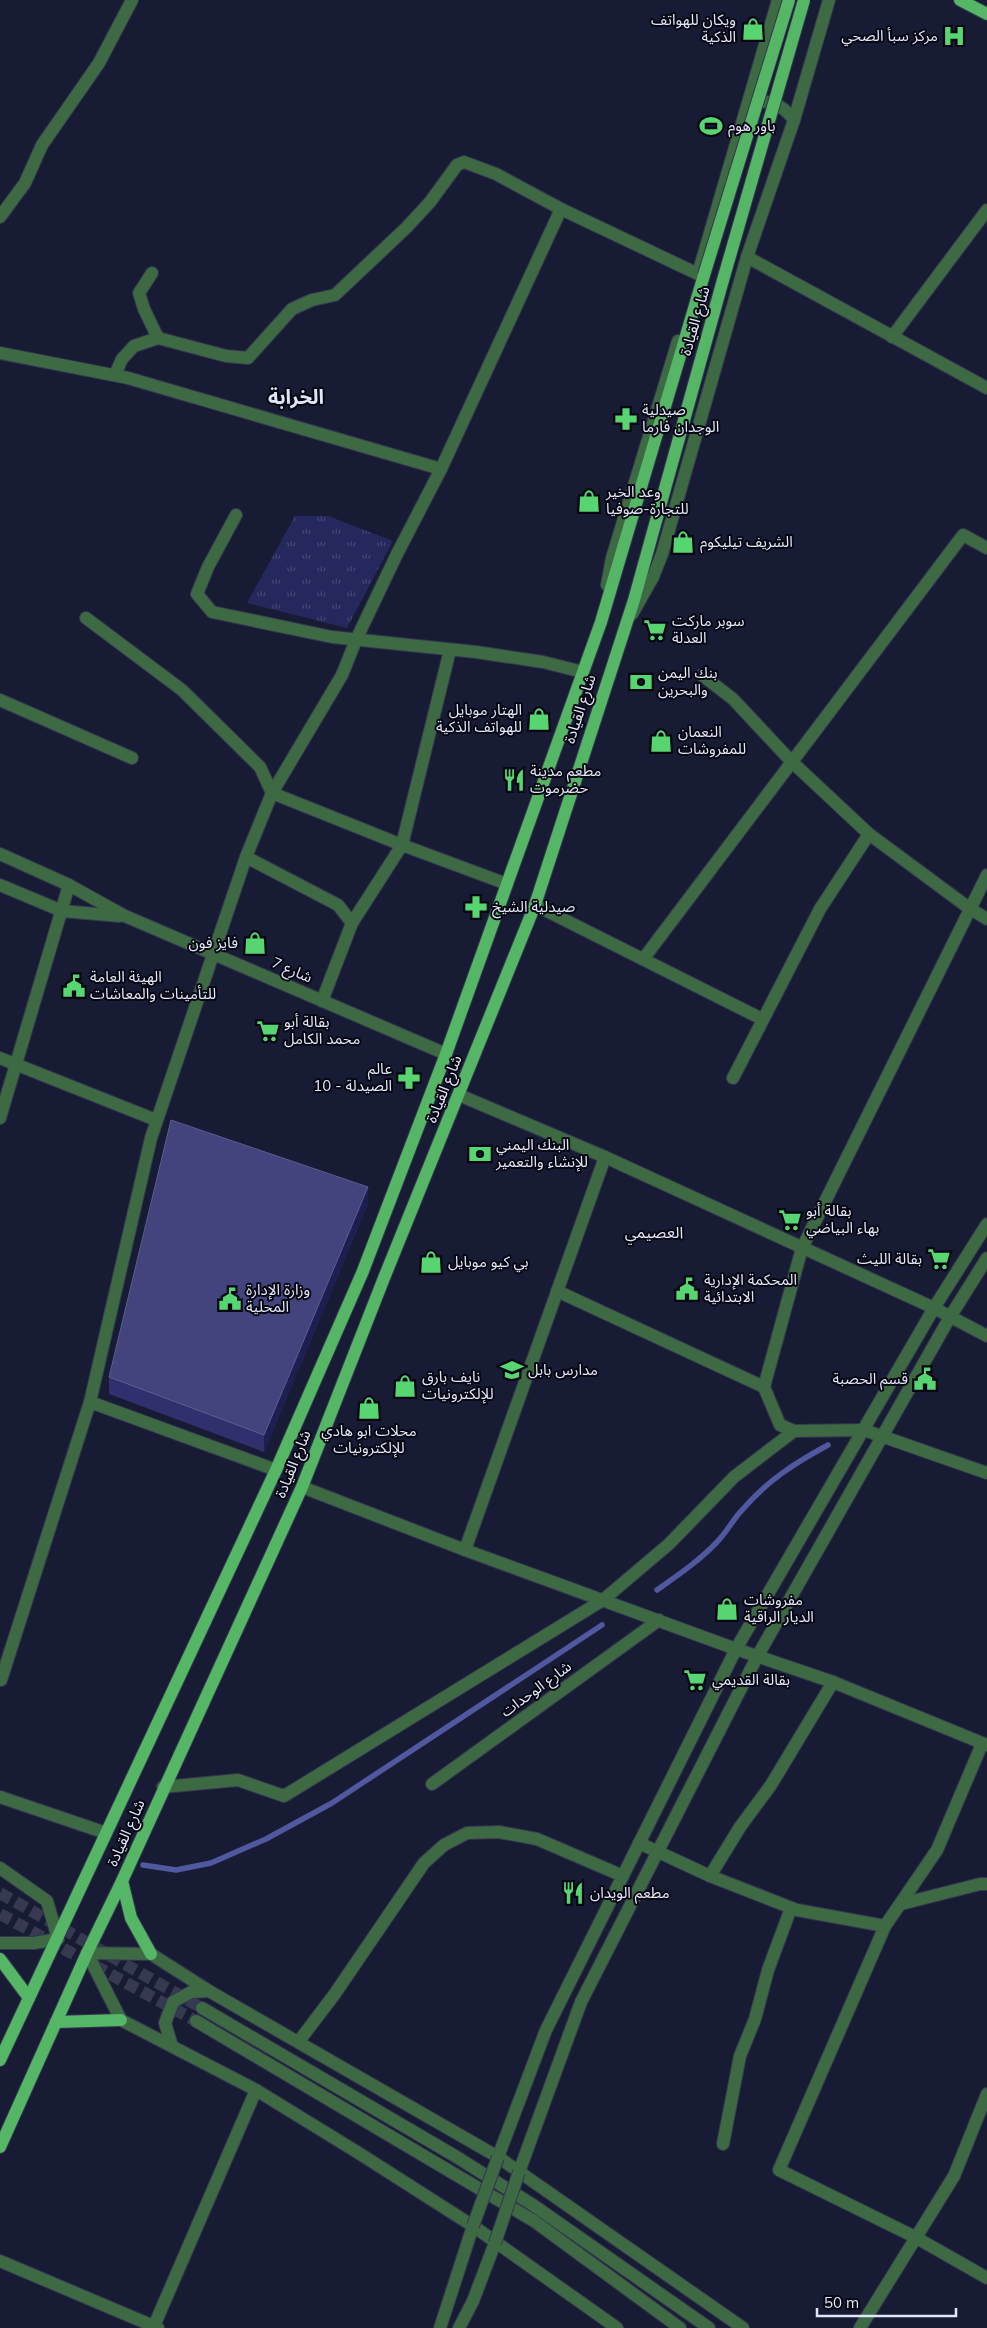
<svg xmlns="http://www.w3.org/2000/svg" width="987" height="2328" font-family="Mulish,'Noto Sans Arabic',sans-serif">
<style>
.park{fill:url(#park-tufts)}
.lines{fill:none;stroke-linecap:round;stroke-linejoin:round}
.stream{stroke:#50589f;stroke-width:5.5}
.minor-tunnel{stroke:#363951;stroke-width:12;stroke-dasharray:12 6;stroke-linecap:butt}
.minor-casing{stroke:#34374f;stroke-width:14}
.major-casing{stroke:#34374f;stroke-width:14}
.minor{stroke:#3d6943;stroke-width:12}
.major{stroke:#55b666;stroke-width:12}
.minor-bridge-casing{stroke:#34374f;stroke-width:14;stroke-linecap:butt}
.major-bridge-casing{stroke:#34374f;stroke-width:14;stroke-linecap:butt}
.minor-bridge{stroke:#3d6943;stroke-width:12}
.major-bridge{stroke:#55b666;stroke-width:12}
.wall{fill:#30306e}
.shaded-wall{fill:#1e1f51}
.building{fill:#43437d;stroke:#5c5d90}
.labels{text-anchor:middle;stroke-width:4;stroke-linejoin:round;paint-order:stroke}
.poi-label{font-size:15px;fill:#e3e6f8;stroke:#060712;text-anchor:start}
.street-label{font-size:15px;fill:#e3e6f8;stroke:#060712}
.neighbourhood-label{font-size:16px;fill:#e3e6f8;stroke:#060712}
.district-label{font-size:20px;font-weight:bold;fill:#e3e6f8;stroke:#060712}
</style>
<defs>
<pattern id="park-tufts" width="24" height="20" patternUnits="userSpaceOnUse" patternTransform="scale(1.25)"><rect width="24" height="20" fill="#25285c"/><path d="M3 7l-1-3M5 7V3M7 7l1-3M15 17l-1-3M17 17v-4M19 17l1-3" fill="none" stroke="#444774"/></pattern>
</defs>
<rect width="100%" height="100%" fill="#181b34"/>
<path class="park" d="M295,516H328L393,541L347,628L247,603Z"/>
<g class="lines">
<g class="stream">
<path d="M657,1590C678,1575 699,1561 717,1542C727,1532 733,1519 743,1509C768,1480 795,1463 828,1445"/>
<path d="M143,1865L176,1870L211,1863L266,1839L332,1803L602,1625"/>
</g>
<g class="minor-tunnel">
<path d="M0,1893L202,2008"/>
<path d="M0,1914L196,2021"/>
</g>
<defs>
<g id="minor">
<path d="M749,104C768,97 783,105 794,120"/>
<path d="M0,217L25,183L42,145L99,63L132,0"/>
<path d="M747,257L987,388"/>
<path d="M700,267L778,0"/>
<path d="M152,273L139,293L144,309L158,338"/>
<path d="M892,337L987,210"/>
<path d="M0,353L128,378L441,469"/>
<path d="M115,375L122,359L134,346L158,338L226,356L248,358L292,309L312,300L335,295L407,227L430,202L457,165L464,162L496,174L561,209L698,274"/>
<path d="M236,515L208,567L197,594L212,612L332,637L476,652L543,662L583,672"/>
<path d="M607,585L612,558L678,341"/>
<path d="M632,614L653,577L662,554L747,257L794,120L829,0"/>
<path d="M86,618L182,690L260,767L272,793L402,845L507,884"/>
<path d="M702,675L733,699L791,761L869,834L969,908L987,919"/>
<path d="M0,700L132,758"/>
<path d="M0,854L69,885L125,916L446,1054"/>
<path d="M246,857L338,905L352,923L322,1001"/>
<path d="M0,885L62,911L120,916"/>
<path d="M535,905L762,1019"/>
<path d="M352,923L402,845L450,650"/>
<path d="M644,958L963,535L987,548"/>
<path d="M0,1058L156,1120"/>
<path d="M733,1078L820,909L869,834"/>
<path d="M459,1095L605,1157L934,1308L987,1336"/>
<path d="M0,1118L69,885"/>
<path d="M557,1291L764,1387"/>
<path d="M90,1402L151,1138L246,857L272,793L342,675L356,640L396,556L441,469L561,209"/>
<path d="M794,1431L780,1425L764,1387L802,1248L987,875"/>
<path d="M302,1487L465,1550L736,1649L833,1682L987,1745"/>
<path d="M465,1550L605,1157"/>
<path d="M1,1680L90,1402L276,1470"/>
<path d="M982,1744L937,1850L885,1926L779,2170L915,2237L987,2278"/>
<path d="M432,1784L659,1620"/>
<path d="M163,1787L238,1780L284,1796L603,1600L669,1544L734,1477L794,1431L864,1430L987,1473"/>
<path d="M0,1797L106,1833"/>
<path d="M639,1843L710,1876L797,1910L885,1926"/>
<path d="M0,1868L47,1901L58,1939L34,1943H0"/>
<path d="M710,1876L740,1827L771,1785L833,1682"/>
<path d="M901,1904L980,1884H987"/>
<path d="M202,2008L455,2156L533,2205L709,2328"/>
<path d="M196,2021L534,2221L680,2328"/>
<path d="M299,2041L334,1995L424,1863L444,1845L467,1833L499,1832L537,1839L623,1876"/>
<path d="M172,2046L165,2023L173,2002L191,1992L209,1991"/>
<path d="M723,2144L740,2056L755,2019L768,1970L791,1908"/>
<path d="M498,2157L546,2030L736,1649L934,1308L987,1224"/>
<path d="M519,2172L581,2002L757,1657L950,1317L987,1258"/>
<path d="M0,2261L158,2328"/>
<path d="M154,2326L256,2090"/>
<path d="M440,2328L473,2226"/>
<path d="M459,2328L473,2301L495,2243"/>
<path d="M617,2328L473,2226L357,2152L256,2090L121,2020L87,1953L151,1954L209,1991L498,2157L743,2328"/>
<path d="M860,2328L954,2176L987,2094"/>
</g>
<g id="major">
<path d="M960,0L987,14"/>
<path d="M122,1881L131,1918L151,1954"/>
<path d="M0,1959L29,1998"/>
<path d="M56,2022L121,2020"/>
<path d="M0,2060L276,1470L363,1271L446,1054L601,622L704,275"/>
<path d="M0,2147L87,1953L122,1881L302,1487L384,1278L535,905L634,600L723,280"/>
</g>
</defs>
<use href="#minor" class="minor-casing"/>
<use href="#major" class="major-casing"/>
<use href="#minor" class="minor"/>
<use href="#major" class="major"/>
<defs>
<g id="minor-bridge">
<path d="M473,2226L498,2157"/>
<path d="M495,2243L519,2172"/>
</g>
<g id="major-bridge">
<path d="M704,275L789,0"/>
<path d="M723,280L804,0"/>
</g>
</defs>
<use href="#minor-bridge" class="minor-bridge-casing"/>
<use href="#major-bridge" class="major-bridge-casing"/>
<use href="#minor-bridge" class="minor-bridge"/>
<use href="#major-bridge" class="major-bridge"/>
</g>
<path class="wall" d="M368,1204L264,1452L109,1394V1377Z"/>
<path class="shaded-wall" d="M368,1187V1204L264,1452V1435Z"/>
<path class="building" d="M171,1120L368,1187L264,1435L109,1377Z"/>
<defs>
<symbol id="shop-bare" viewBox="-9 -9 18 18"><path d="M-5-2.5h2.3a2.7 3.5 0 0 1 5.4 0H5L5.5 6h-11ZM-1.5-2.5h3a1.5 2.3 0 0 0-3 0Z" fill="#57d570" stroke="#060712" stroke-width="2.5" paint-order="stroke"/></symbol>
<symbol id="hospital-bare" viewBox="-9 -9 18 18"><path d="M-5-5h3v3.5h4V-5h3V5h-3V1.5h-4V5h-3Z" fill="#57d570" stroke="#060712" stroke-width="2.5" paint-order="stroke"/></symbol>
<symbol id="stadium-bare" viewBox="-9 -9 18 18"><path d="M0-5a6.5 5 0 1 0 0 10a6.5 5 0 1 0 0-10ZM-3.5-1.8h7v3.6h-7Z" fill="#57d570" stroke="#060712" stroke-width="2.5" paint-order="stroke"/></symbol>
<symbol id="pharmacy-bare" viewBox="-9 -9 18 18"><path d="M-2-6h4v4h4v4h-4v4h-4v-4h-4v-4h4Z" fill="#57d570" stroke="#060712" stroke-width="2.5" paint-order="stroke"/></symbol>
<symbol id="supermarket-bare" viewBox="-9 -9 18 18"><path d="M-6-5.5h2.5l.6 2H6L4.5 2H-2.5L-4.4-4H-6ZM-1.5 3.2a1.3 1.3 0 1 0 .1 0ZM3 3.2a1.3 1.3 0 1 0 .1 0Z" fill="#57d570" stroke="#060712" stroke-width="2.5" paint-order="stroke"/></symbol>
<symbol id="bank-bare" viewBox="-9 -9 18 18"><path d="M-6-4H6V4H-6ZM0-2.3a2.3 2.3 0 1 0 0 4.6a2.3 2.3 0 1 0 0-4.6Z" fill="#57d570" stroke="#060712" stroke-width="2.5" paint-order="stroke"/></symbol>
<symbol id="restaurant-bare" viewBox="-9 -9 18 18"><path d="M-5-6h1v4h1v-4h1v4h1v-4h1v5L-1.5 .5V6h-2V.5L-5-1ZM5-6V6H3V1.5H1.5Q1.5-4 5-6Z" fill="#57d570" stroke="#060712" stroke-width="2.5" paint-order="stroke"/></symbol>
<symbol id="civic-bare" viewBox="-9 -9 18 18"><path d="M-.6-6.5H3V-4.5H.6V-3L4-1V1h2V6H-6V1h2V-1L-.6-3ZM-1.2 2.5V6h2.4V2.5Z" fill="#57d570" stroke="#060712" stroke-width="2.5" paint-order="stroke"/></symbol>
<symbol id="school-bare" viewBox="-9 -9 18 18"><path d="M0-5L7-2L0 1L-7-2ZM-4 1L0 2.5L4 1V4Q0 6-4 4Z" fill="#57d570" stroke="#060712" stroke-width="2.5" paint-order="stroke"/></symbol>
</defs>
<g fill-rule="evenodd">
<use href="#shop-bare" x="737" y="13" width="32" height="32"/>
<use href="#hospital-bare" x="938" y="20" width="32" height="32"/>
<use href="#stadium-bare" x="695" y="110" width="32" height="32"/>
<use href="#pharmacy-bare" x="610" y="403" width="32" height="32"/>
<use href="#shop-bare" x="573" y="485" width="32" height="32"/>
<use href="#shop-bare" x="667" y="526" width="32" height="32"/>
<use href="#supermarket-bare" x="639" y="614" width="32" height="32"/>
<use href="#bank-bare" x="625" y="666" width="32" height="32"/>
<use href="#shop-bare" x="523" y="703" width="32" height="32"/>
<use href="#shop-bare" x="645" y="725" width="32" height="32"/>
<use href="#restaurant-bare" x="498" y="764" width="32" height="32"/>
<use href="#pharmacy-bare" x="460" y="891" width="32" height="32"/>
<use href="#shop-bare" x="239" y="927" width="32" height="32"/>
<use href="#civic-bare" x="58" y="970" width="32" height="32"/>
<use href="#supermarket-bare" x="252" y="1015" width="32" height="32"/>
<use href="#pharmacy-bare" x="393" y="1062" width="32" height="32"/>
<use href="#bank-bare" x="464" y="1138" width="32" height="32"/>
<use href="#supermarket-bare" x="774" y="1204" width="32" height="32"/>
<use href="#supermarket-bare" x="923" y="1243" width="32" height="32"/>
<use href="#shop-bare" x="415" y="1246" width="32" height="32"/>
<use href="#civic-bare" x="671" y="1273" width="32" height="32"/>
<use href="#civic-bare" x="214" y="1283" width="32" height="32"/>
<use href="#school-bare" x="496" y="1354" width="32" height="32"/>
<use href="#civic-bare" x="909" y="1363" width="32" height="32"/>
<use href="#shop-bare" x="389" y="1370" width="32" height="32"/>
<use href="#shop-bare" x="353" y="1392" width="32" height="32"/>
<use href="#shop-bare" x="711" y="1593" width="32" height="32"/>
<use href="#supermarket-bare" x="679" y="1664" width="32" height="32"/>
<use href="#restaurant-bare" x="557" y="1877" width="32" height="32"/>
</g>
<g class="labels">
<g class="poi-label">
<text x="736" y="25" text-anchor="end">ويكان للهواتف<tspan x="736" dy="17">الذكية</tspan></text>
<text x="938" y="41" text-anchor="end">مركز سبأ الصحي</text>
<text x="728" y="131">باور هوم</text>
<text x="642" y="415">صيدلية<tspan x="642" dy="17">الوجدان فارما</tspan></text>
<text x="606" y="497">وعد الخير<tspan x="606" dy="17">للتجارة-صوفيا</tspan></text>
<text x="700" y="547">الشريف تيليكوم</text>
<text x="672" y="626">سوبر ماركت<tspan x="672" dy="17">العدلة</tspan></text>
<text x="658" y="678">بنك اليمن<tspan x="658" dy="17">والبحرين</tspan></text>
<text x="522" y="715" text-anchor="end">الهتار موبايل<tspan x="522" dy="17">للهواتف الذكية</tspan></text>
<text x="678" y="737">النعمان<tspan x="678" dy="17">للمفروشات</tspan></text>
<text x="530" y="776">مطعم مدينة<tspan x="530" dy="17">حضرموت</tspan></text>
<text x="492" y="912">صيدلية الشيخ</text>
<text x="238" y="948" text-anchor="end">فايز فون</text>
<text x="90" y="982">الهيئة العامة<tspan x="90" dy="17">للتأمينات والمعاشات</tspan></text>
<text x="284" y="1027">بقالة أبو<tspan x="284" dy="17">محمد الكامل</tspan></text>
<text x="392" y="1074" text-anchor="end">عالم<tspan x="392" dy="17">الصيدلة - 10</tspan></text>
<text x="496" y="1150">البنك اليمني<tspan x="496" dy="17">للإنشاء والتعمير</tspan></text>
<text x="806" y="1216">بقالة أبو<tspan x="806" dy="17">بهاء البياضي</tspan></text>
<text x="922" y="1264" text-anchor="end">بقالة الليث</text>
<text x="448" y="1267">بي كيو موبايل</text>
<text x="704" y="1285">المحكمة الإدارية<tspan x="704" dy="17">الابتدائية</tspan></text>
<text x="246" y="1295">وزارة الإدارة<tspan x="246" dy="17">المحلية</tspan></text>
<text x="528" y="1375">مدارس بابل</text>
<text x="422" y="1382">نايف بارق<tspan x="422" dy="17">للإلكترونيات</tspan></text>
<text x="908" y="1384" text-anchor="end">قسم الحصبة</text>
<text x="369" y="1436" text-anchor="middle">محلات ابو هادي<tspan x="369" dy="17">للإلكترونيات</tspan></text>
<text x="744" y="1605">مفروشات<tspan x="744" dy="17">الديار الراقية</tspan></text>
<text x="712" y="1685">بقالة القديمي</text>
<text x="590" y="1898">مطعم الويدان</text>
</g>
<g class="street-label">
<text transform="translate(695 321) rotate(-74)" y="5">شارع القيادة</text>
<text transform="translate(580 709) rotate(-72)" y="5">شارع القيادة</text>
<text transform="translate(292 970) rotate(23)" y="5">شارع 7</text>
<text transform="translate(444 1089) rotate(-68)" y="5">شارع القيادة</text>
<text transform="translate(293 1464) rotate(-68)" y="5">شارع القيادة</text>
<text transform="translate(536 1689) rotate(-36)" y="5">شارع الوحدات</text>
<text transform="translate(126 1833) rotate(-66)" y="5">شارع القيادة</text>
</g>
<g class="neighbourhood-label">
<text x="654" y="1238">العصيمي</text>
</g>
<g class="district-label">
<text x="296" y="404">الخرابة</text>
</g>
</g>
<path d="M817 2308v8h139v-8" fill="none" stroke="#e3e6f8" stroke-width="2.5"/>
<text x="824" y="2308" font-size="15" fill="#e3e6f8" stroke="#060712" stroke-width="4" paint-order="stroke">50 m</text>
</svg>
